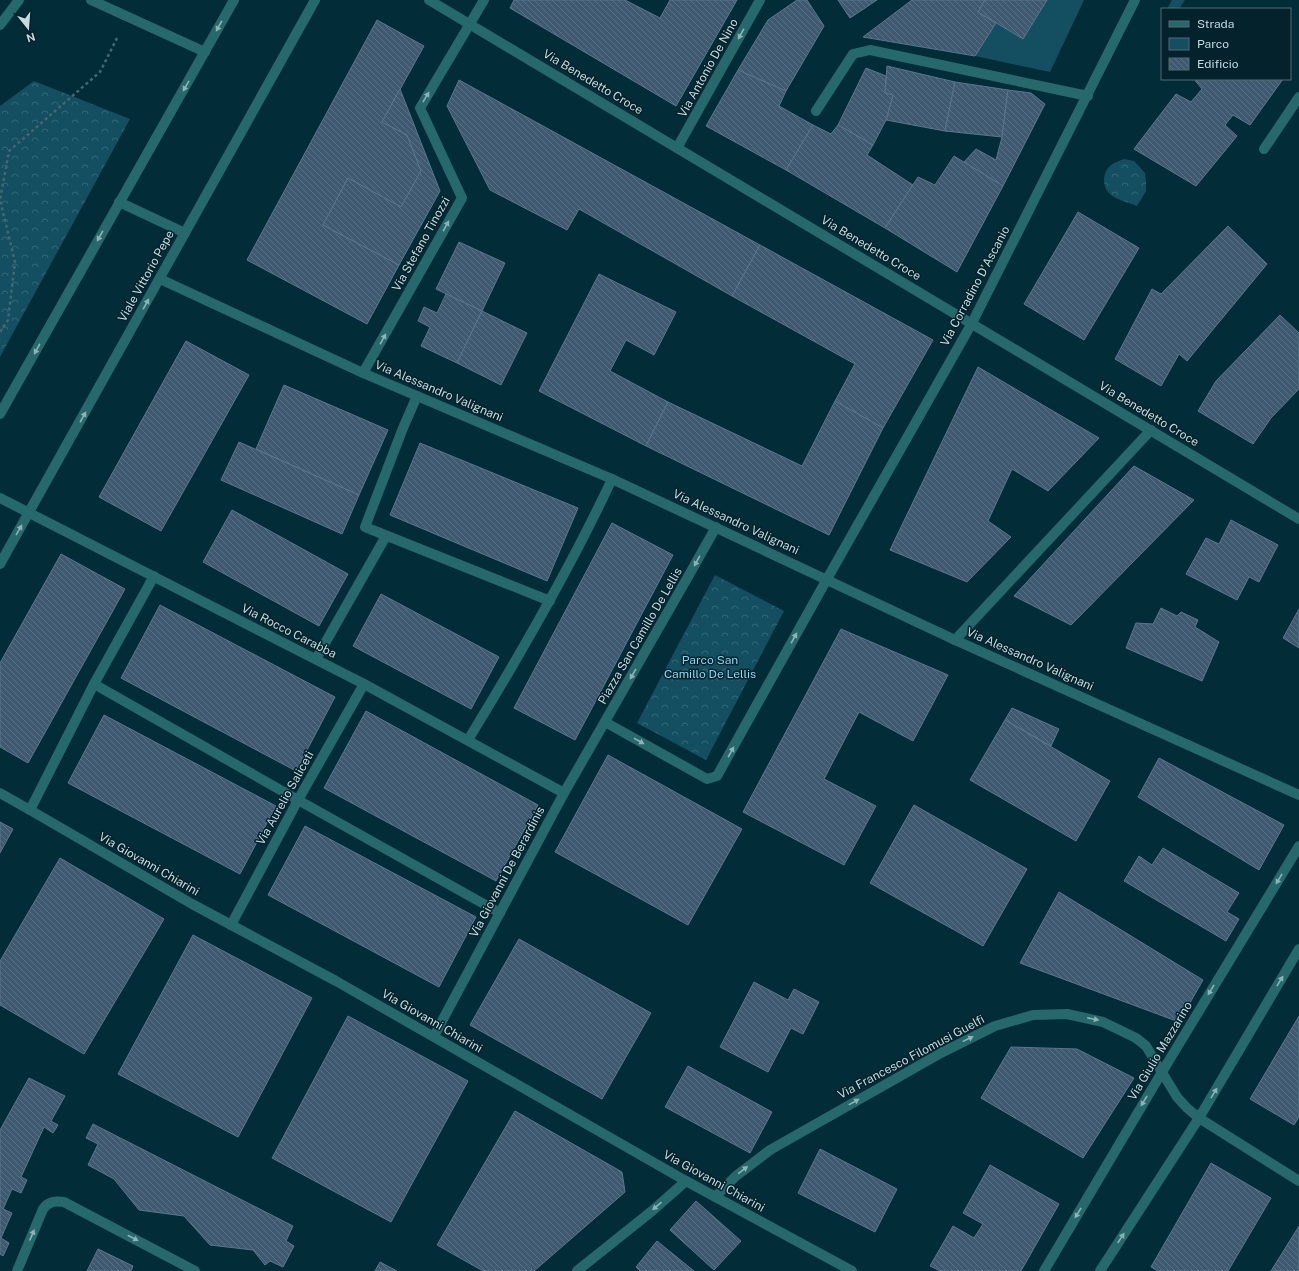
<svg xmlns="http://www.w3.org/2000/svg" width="1299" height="1271" font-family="'Public Sans',sans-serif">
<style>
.green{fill:#134f60}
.forest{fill:url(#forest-crowns)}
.building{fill:url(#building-back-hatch);stroke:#5a768d}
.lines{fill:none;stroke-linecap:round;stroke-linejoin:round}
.path{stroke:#446771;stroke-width:2.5;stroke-dasharray:3 3;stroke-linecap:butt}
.minor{stroke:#26696c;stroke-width:10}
.oneway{fill:#8db2b7}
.labels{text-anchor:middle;stroke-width:3;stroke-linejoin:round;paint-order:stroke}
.street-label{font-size:12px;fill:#c4d9e0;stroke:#04222b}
.park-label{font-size:12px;fill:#84dbf8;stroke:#04222b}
</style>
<defs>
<pattern id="forest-crowns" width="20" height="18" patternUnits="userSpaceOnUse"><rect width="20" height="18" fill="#134f60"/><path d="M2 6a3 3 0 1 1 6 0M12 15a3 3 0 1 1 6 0" fill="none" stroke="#346876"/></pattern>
<pattern id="building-back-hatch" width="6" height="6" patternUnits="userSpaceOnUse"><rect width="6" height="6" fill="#3f5a70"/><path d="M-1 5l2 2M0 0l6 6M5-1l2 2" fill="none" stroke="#597184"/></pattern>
</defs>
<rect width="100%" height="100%" fill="#022d38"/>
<g class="green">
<path d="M1047,0H1084L1050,72L975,56L996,23L1023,39Z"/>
<path d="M1172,0H1185L1179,9H1167Z"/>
</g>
<g class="forest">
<path d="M34,81L130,119L0,357V106Z"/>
<path d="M1124,159L1134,161L1145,173L1146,182V191L1137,206C1128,202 1115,200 1108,192C1102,185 1103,172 1110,166C1113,163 1119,161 1124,159Z"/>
<path d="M715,575L784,611L706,760L637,723Z"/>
</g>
<g class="building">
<path d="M514,0H625L660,18L670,0H737L676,106L510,8Z"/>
<path d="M797,0H807L824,26L786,91L738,70L768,20Z"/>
<path d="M838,0H877L850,18Z"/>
<path d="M912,0H985L978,12L996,23L975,56L863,37Z"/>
<path d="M985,0H1047L1023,39L978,12Z"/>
<path d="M377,20L424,46L382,122L407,135L421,171L401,207L348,178L323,225L399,265L367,324L247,260Z"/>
<path d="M887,66L955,82L945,131L886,120L893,95L885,93Z"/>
<path d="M866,68L886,76L885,93L893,95L886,120L873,145L838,125Z"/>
<path d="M738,70L786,91L779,106L813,125L786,170L706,126Z"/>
<path d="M1194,79H1283L1250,125L1233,115L1225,125L1237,136L1196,186L1134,149L1176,94L1191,102L1202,89Z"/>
<path d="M459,80L760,245L732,296L579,209L567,230L490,190L447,106Z"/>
<path d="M955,82L1008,90L1002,137L945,131Z"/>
<path d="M400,89L440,191L399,265L323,225L348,178L401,207L421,171L407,135L382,122Z"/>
<path d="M1008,90L1031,93L1045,104L1003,186L964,162L976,149L996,160L1002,137Z"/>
<path d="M813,125L831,134L838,125L873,145L867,155L913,185L885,228L786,170Z"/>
<path d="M954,156L1003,186L957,272L885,228L918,177L935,185Z"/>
<path d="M1078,212L1139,248L1084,340L1024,304Z"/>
<path d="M1228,226L1267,264L1187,361L1179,354L1161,386L1115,359L1152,289L1161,294Z"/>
<path d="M459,242L505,263L482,311L436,289Z"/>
<path d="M760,245L933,340L883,428L835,401L855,364L732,296Z"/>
<path d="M599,274L676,312L654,355L626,340L610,371L668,402L646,446L539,391Z"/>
<path d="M446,294L482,311L457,363L421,346L430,327L418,321L424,307L437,313Z"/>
<path d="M482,311L527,333L501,385L457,363Z"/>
<path d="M1280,315L1299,333V389L1271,418L1253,444L1198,411L1216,381Z"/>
<path d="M186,341L249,375L161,531L99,497Z"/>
<path d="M978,367L1099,438L1048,491L1012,469L988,521L1011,537L967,582L890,550Z"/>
<path d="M284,385L388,430L359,495L256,449Z"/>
<path d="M835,401L883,428L829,535L646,446L668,402L802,466Z"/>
<path d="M239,442L359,495L342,534L221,480Z"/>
<path d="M420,443L578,508L547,581L390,515Z"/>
<path d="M1134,466L1194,500L1071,625L1014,596Z"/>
<path d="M232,510L348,574L319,626L203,562Z"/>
<path d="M1231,520L1278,545L1259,582L1249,577L1237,600L1186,574L1206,538L1219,544Z"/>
<path d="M612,523L673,555L575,740L514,708Z"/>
<path d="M61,554L125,589L28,763L0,747V663Z"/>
<path d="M381,594L499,657L471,709L353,646Z"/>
<path d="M160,605L335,697L296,771L121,678Z"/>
<path d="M1161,608L1177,616L1181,612L1198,620L1195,627L1219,642L1202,681L1126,648L1136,623L1153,624Z"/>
<path d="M1299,609V648L1283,638Z"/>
<path d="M841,629L948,675L913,741L859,712L824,779L876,806L844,865L743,812Z"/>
<path d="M1012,708L1059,729L1051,746L1005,720Z"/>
<path d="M366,711L538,805L496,881L324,788Z"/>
<path d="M104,715L276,806L240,874L68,783Z"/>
<path d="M1005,720L1110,781L1076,841L970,780Z"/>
<path d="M608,755L742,829L688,925L555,852Z"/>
<path d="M1159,758L1284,825L1259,870L1138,797Z"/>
<path d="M914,805L1027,869L983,946L870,883Z"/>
<path d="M0,822L13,829L0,853Z"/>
<path d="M305,826L476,917L439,987L268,895Z"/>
<path d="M1163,848L1239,893L1227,912L1239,919L1226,941L1124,881L1139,856L1152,865Z"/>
<path d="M60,858L164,919L84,1054L0,1005V961Z"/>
<path d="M1059,892L1203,980L1179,1022L1020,963Z"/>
<path d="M193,935L312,998L238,1137L118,1074Z"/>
<path d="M519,939L651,1013L602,1099L470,1025Z"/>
<path d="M754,982L788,1000L794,989L819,1002L803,1034L791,1028L768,1072L720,1047Z"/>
<path d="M348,1016L468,1081L391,1222L272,1158Z"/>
<path d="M1299,1016V1117L1294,1125L1250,1099Z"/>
<path d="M1011,1047L1077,1049L1134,1078L1083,1158L981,1098Z"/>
<path d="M688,1066L772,1112L750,1153L665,1107Z"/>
<path d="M29,1078L65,1096L51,1121L58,1125L53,1133L44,1127L21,1177L27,1180L21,1193L12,1189L3,1209L12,1213L1,1238L9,1243L3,1256L0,1254V1130Z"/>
<path d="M515,1111L622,1172L625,1192L534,1271H483L437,1245Z"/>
<path d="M93,1124L293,1226L286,1241L294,1246L283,1267L270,1261L265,1265L253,1250L210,1245L184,1216L139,1210L114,1179L88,1165L98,1144L86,1138Z"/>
<path d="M820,1149L897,1189L875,1232L798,1193Z"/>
<path d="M1211,1163L1271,1198L1228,1271H1158L1151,1267Z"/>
<path d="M990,1165L1059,1204L1021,1271H940L930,1266L953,1226L974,1238L983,1224L963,1213Z"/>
<path d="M696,1201L741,1241L714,1270L670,1230Z"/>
<path d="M1299,1226V1271H1271Z"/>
<path d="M657,1241L694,1271H640L636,1267Z"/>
<path d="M98,1249L133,1266L131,1271H87Z"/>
<path d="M380,1262L397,1271H375Z"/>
</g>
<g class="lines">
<path class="path" d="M0,332L8,320L15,262L0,200L9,151L100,72L118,36"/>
<g class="minor">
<path d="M91,0L205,52"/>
<path d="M429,0L1299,519"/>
<path d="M0,25L19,0"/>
<path d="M816,111L853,54L870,50L1088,96"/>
<path d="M677,148L760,0"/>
<path d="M1264,149L1299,97"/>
<path d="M119,202L185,233"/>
<path d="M160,279L363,373L612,479L955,640L1299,795"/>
<path d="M363,373L462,198L420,108L484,0"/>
<path d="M417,396L403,428L365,527L550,601"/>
<path d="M0,414L234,0"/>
<path d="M0,498L364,684L564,793"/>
<path d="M0,564L315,0"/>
<path d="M955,640L1151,430"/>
<path d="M316,659L386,536"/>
<path d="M94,684L298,800L500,913"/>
<path d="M605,722L707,779L717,776L827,579L972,323L1135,0"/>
<path d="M468,740C520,655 570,569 612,479"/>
<path d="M0,793L30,810L192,904L336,981L686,1181L852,1271"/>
<path d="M30,810L94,684L154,576"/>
<path d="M231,925L298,800L364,684"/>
<path d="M434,1036L564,793L689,575L716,527"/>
<path d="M715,1197L736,1176L770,1150L837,1112L941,1053L995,1026L1033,1015L1067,1014L1103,1022L1136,1038L1146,1046L1177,1097L1187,1108L1199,1118L1299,1181"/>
<path d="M17,1271L43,1209C49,1201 55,1201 64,1202L195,1271"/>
<path d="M577,1271L652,1211L686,1181"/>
<path d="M1044,1271L1162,1072L1299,846"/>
<path d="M1100,1271L1199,1118L1299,949"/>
</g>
</g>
<defs><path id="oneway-solid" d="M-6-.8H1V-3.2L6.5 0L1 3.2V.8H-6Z"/></defs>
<g class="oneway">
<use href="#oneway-solid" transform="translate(219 26) rotate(119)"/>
<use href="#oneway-solid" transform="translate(741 34) rotate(119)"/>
<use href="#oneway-solid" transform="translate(186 86) rotate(120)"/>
<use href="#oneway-solid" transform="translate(426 97) rotate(-59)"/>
<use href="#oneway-solid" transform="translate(446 226) rotate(-61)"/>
<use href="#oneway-solid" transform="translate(100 236) rotate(119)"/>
<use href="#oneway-solid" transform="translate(146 304) rotate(-61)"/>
<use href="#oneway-solid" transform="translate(383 339) rotate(-61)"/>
<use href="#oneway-solid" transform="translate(37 349) rotate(119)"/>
<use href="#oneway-solid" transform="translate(83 417) rotate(-61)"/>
<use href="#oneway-solid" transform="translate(19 530) rotate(-60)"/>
<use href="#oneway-solid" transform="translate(697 561) rotate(119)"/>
<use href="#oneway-solid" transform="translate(794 638) rotate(-61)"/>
<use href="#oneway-solid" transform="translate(633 674) rotate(120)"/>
<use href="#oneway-solid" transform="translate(639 741) rotate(29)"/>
<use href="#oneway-solid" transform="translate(731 752) rotate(-61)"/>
<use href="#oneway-solid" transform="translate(1279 879) rotate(121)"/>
<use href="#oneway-solid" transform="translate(1280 981) rotate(-59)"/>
<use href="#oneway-solid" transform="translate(1211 990) rotate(121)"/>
<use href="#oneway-solid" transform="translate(1093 1019) rotate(12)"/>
<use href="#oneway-solid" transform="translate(968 1039) rotate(-26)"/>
<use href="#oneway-solid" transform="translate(1214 1093) rotate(-59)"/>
<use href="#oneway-solid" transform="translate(1144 1101) rotate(121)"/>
<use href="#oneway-solid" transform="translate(854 1102) rotate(-29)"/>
<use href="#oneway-solid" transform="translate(743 1170) rotate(-37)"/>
<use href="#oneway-solid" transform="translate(657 1206) rotate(139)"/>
<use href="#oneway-solid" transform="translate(1078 1213) rotate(121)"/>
<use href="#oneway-solid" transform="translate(32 1235) rotate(-67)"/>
<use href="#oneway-solid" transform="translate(133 1238) rotate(28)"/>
<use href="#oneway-solid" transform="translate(1121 1238) rotate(-57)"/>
</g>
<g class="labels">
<g class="street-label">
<text transform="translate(708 68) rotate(-61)" y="4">Via Antonio De Nino</text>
<text transform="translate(593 82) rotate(31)" y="4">Via Benedetto Croce</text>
<text transform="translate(421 244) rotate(-61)" y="4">Via Stefano Tinozzi</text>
<text transform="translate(871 248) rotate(31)" y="4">Via Benedetto Croce</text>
<text transform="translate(146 276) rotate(-61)" y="4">Viale Vittorio Pepe</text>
<text transform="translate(975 286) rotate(-62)" y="4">Via Corradino D'Ascanio</text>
<text transform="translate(439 391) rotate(23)" y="4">Via Alessandro Valignani</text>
<text transform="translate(1149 414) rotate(31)" y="4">Via Benedetto Croce</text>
<text transform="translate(736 522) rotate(25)" y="4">Via Alessandro Valignani</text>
<text transform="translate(289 631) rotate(27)" y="4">Via Rocco Carabba</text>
<text transform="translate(640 636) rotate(-60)" y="4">Piazza San Camillo De Lellis</text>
<text transform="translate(1030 659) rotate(24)" y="4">Via Alessandro Valignani</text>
<text transform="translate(285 798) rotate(-61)" y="4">Via Aurelio Saliceti</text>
<text transform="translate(149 864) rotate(30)" y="4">Via Giovanni Chiarini</text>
<text transform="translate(507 872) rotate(-62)" y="4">Via Giovanni De Berardinis</text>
<text transform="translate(432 1021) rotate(30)" y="4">Via Giovanni Chiarini</text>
<text transform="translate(1160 1051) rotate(-59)" y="4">Via Giulio Mazzarino</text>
<text transform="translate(911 1057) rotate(-28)" y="4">Via Francesco Filomusi Guelfi</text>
<text transform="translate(714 1181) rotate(29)" y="4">Via Giovanni Chiarini</text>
</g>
<g class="park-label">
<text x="710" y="664">Parco San<tspan x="710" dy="14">Camillo De Lellis</tspan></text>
</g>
</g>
<rect x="1161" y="8" width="130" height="72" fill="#04222b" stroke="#516b73"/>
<rect x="1169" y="21" width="20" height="6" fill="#26696c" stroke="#516b73"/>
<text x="1197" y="28" font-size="12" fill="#c4d9e0">Strada</text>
<rect x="1169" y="38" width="20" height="12" fill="#134f60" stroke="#516b73"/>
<text x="1197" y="48" font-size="12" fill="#c4d9e0">Parco</text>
<rect x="1169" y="58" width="20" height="12" fill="url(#building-back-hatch)" stroke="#516b73"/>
<text x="1197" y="68" font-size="12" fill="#c4d9e0">Edificio</text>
<g transform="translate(28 28) rotate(163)" stroke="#04222b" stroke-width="3" paint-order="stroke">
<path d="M0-3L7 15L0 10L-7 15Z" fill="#c4d9e0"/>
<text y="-6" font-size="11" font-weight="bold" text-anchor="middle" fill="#c4d9e0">N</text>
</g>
</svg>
